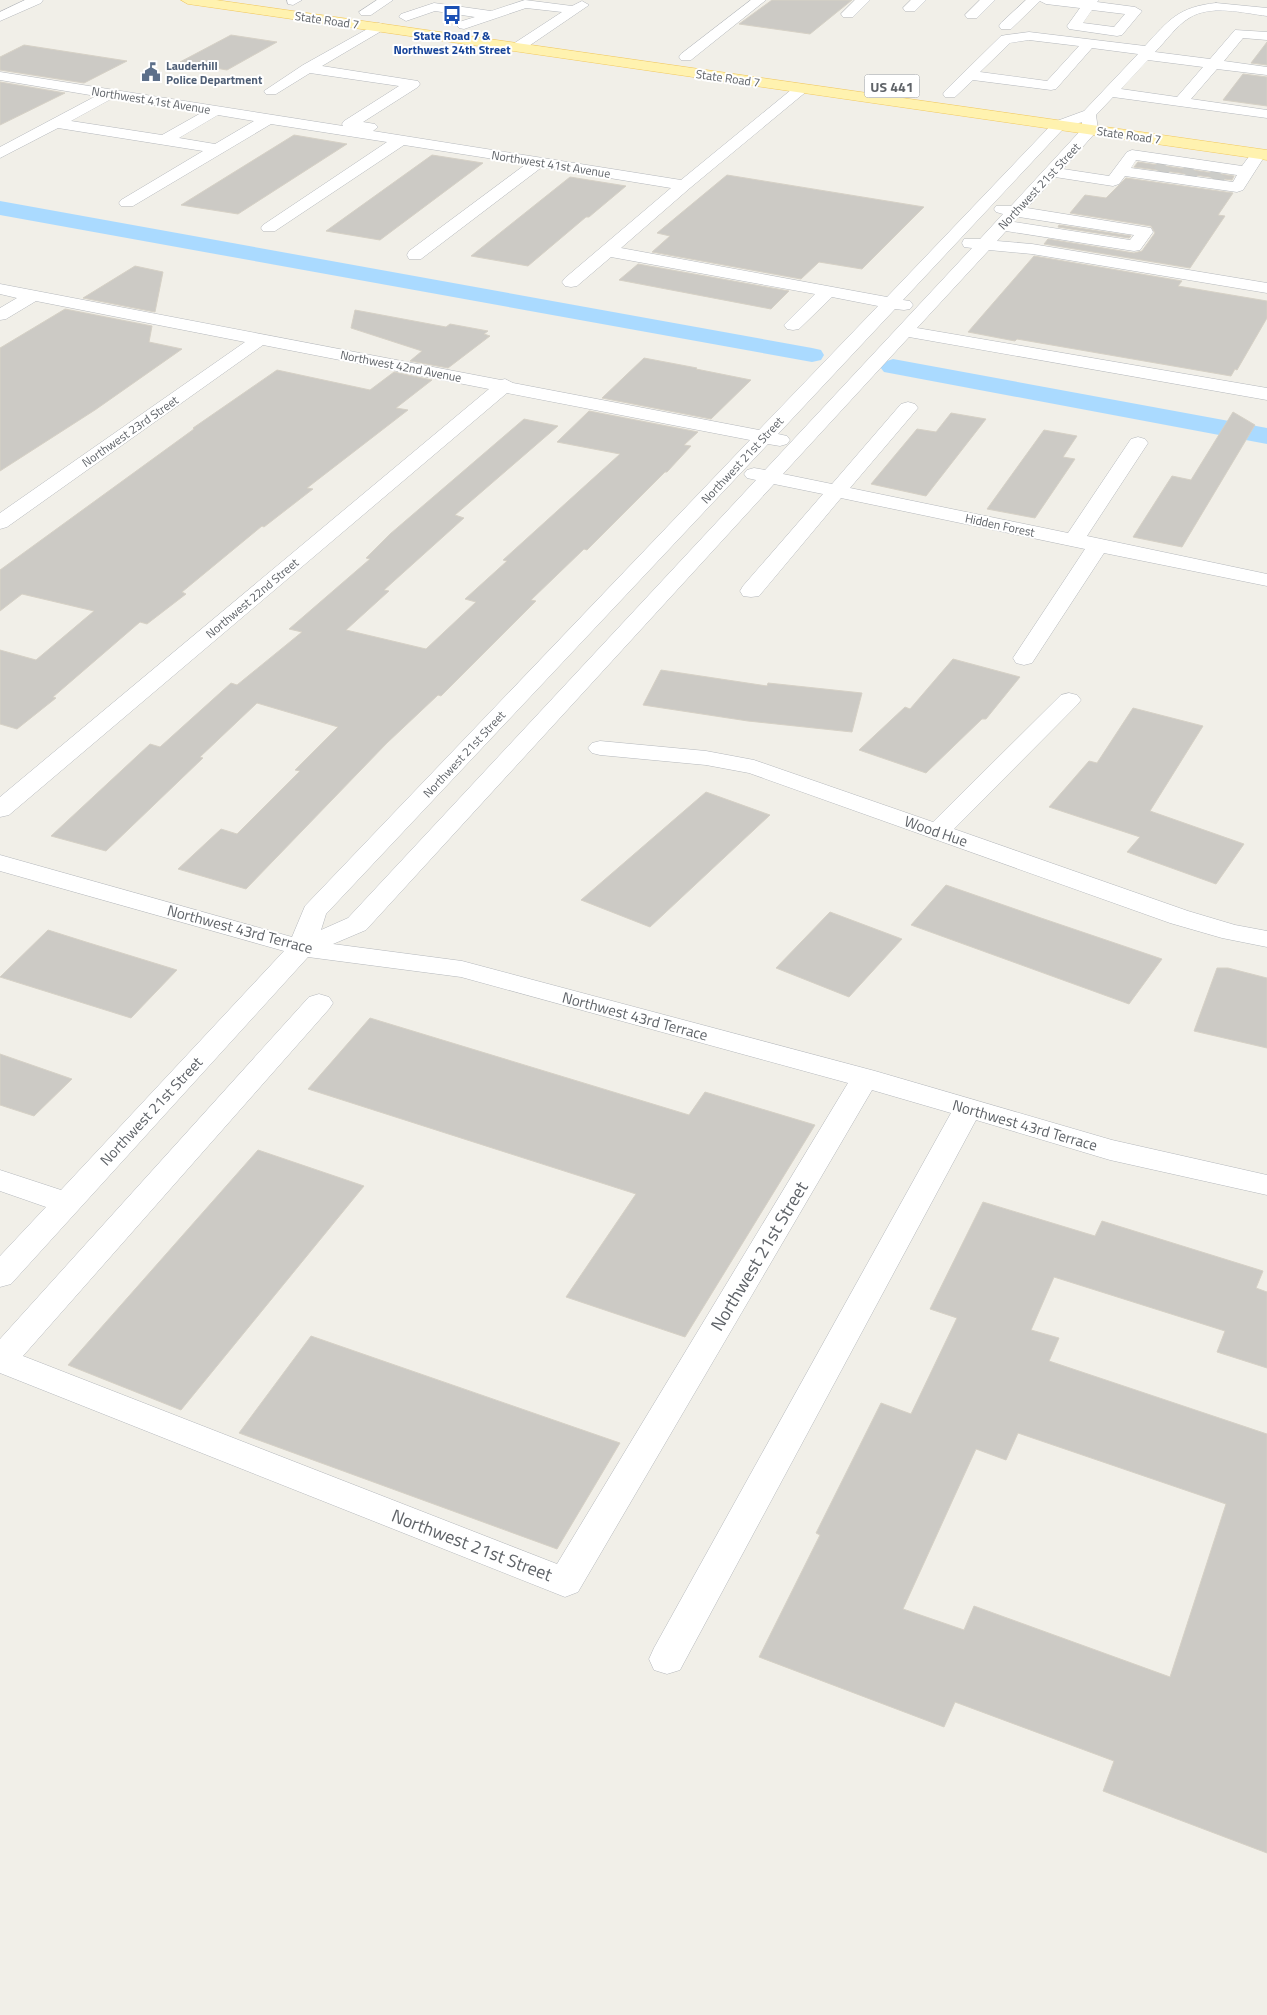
<svg xmlns="http://www.w3.org/2000/svg" width="1267" height="2015" font-family="'Titillium Web',sans-serif">
	<rect width="100%" height="100%" fill="#f1efe8"/>
	<g fill="none" stroke-linecap="round" stroke-linejoin="round">
		<!-- canal -->
		<g fill="#aadaff" fill-rule="evenodd">
			<path d="M0,201L812,348L821,350L824,355L821,360L812,362L0,215Z"/>
			<path d="M893,359L1267,428V444L884,372L880,367L884,362Z"/>
		</g>
	</g>
	<!-- building -->
	<g fill="#cccac5" stroke="#d6d1c6" fill-rule="evenodd">
		<path d="M772,0H852L810,34L739,24Z"/>
		<path d="M231,35L277,42L227,70L180,62Z"/>
		<path d="M1267,42V65L1251,63Z"/>
		<path d="M24,45L127,61L84,83L0,70V57Z"/>
		<path d="M1243,74L1267,77V106L1223,100Z"/>
		<path d="M0,82L65,93L0,125Z"/>
		<path d="M294,135L347,144L238,214L181,205Z"/>
		<path d="M432,155L483,163L380,240L326,231Z"/>
		<path d="M1138,162L1234,176L1232,180L1134,167Z"/>
		<path d="M727,175L924,207L862,269L819,262L801,279L652,252L670,236L657,233Z"/>
		<path d="M570,177L626,186L589,217H586L528,266L471,256Z"/>
		<path d="M1126,178L1233,193L1218,215L1225,216L1190,268L1044,244L1048,239L1134,253L1142,251L1155,233L1151,226L1070,213L1085,195L1106,198Z"/>
		<path d="M1059,225L1131,236L1129,238L1058,227Z"/>
		<path d="M1034,256L1182,281L1178,286L1267,301V318L1237,370L1235,369L1231,376L1017,339L1015,341L968,332Z"/>
		<path d="M638,264L789,291L771,309L619,280Z"/>
		<path d="M135,266L163,272L155,312L83,298Z"/>
		<path d="M65,309L152,326L149,342L182,349L95,410L0,471V348Z"/>
		<path d="M355,310L446,327L450,324L488,331L484,334L490,336L448,368L410,361L422,351L351,328Z"/>
		<path d="M644,358L697,368L696,369L751,380L711,419L602,398Z"/>
		<path d="M277,370L370,390L394,372L432,380L396,408L408,410L307,488L313,489L264,527L262,526L182,592L186,594L147,624L140,622L53,697L56,698L17,729L0,724V650L36,660L94,611L22,594L0,611V570L194,429L193,428Z"/>
		<path d="M589,411L698,432L684,445L691,446L667,472H665L587,550L584,549L531,600L536,601L441,696L438,695L387,743L246,889L178,869L221,829L237,834L300,771L295,770L338,727L257,703L200,757L203,758L106,851L51,836L150,744L160,747L231,683L237,685L302,632L289,629L370,559L366,558L390,534L524,419L558,426L455,515L464,518L384,590L389,591L346,630L426,649L476,602L465,599L507,561L503,560L620,454L557,442Z"/>
		<path d="M1233,412L1255,425L1182,547L1133,537L1172,476L1191,480Z"/>
		<path d="M951,413L986,419L926,496L871,484L917,429L936,432Z"/>
		<path d="M1044,430L1077,436L1063,457L1075,459L1035,518L987,509Z"/>
		<path d="M953,659L1020,677L986,719H982L926,773L859,750L905,707L910,709Z"/>
		<path d="M661,670L767,686L768,683L862,693L852,732L748,721L643,705Z"/>
		<path d="M1133,708L1203,726L1150,811L1244,844L1216,884L1127,852L1140,837L1049,807L1089,761L1097,763Z"/>
		<path d="M706,792L770,815L650,927L581,900Z"/>
		<path d="M946,885L1041,918L1162,959L1129,1004L911,925Z"/>
		<path d="M830,912L902,939L849,997L776,968Z"/>
		<path d="M48,930L86,942L177,970L131,1018L0,977Z"/>
		<path d="M1217,968H1228L1267,978V1048L1194,1031Z"/>
		<path d="M370,1018L689,1115L705,1092L815,1125L685,1337L566,1297L636,1194L308,1089Z"/>
		<path d="M0,1054L72,1079L34,1116L0,1105Z"/>
		<path d="M258,1150L364,1186L181,1410L68,1365Z"/>
		<path d="M983,1202L1095,1236L1102,1221L1263,1271L1256,1288L1267,1292V1368L1217,1352L1225,1331L1054,1277L1031,1330L1059,1338L1049,1361L1267,1434V1853L1103,1791L1114,1761L955,1702L944,1727L759,1657L820,1535L816,1533L881,1403L911,1414L957,1318L930,1309ZM1018,1433L1226,1504L1170,1677L974,1606L964,1630L903,1609L976,1449L1006,1460Z"/>
		<path d="M311,1336L620,1443L557,1549L239,1433Z"/>
	</g>
	<g fill="none" stroke-linecap="round" stroke-linejoin="round">
		<!-- minor-tunnel -->
		<g stroke="#ccccc8" stroke-width="15" stroke-dasharray="15 8" stroke-linecap="butt">
			<path d="M1160,172L1165,165"/>
			<path d="M1187,176L1193,169"/>
			<path d="M1214,180L1220,173"/>
		</g>
		<!-- minor casing -->
		<g stroke="#b5b8bc" stroke-width="1">
			<g id="minor">
				<path d="M25,0H43L41,3L0,21V12Z"/>
				<path d="M287,0H302L293,5L288,4Z"/>
				<path d="M377,0H393L371,15H361L359,12Z"/>
				<path d="M525,0L572,6L582,1L589,5L523,50L518,51L511,47L513,44L562,12L526,8L464,29L459,28L457,25L459,22L475,17L435,11L406,21L399,17L401,14L434,3L491,11Z"/>
				<path d="M751,0H766L691,60H681L679,57L681,54Z"/>
				<path d="M855,0H870L853,17H843L841,14Z"/>
				<path d="M911,0H926L915,11H905L903,8Z"/>
				<path d="M980,0H995L977,18H967L965,15Z"/>
				<path d="M1026,0H1099L1097,2L1135,7L1142,11L1122,35L1117,36L1069,29L1067,26L1080,8L1046,4L1040,1L1011,29H1001L999,26L1001,23ZM1092,10L1125,14L1114,27L1083,23Z"/>
				<path d="M1216,3L1267,8V16C1243,13 1211,4 1189,18C1176,26 1166,41 1155,52L1210,59L1235,30L1267,32V40L1243,38L1224,61L1267,67V75L1217,69L1191,99L1267,110V118L1113,97L1096,115L1098,130L1095,133L1063,169L1109,176L1127,152L1132,150L1242,166L1253,151H1263L1266,154L1243,190L1237,192L1125,176L1119,184L1113,186L1055,177L1027,208L1145,227L1151,228L1153,232L1140,250L1134,251L1006,231L997,241L1032,244L1267,283V293L1032,254L989,250L917,328L1267,388V400L909,337L783,474L832,484L901,404L908,402L915,404L918,408L850,488L1068,533L1131,439L1138,437L1145,439L1148,443L1087,536L1267,574V586L1104,553L1032,663L1024,665L1016,663L1013,658L1085,549L841,498L759,596L751,597L743,596L740,591L743,586L823,494L774,484L366,930L333,944L462,961L875,1071L1112,1140L1267,1175V1195L1110,1160L976,1120L680,1670L667,1674L654,1670L649,1659L654,1648L951,1113L872,1090L578,1592L565,1597L0,1373V1339L309,997L319,994L329,997L333,1003L329,1009L23,1356L557,1564L848,1083L461,977L308,957L11,1284L0,1287V1256L46,1207L0,1191V1170L61,1190L284,951L0,871V855L292,937L305,906L750,440L507,393L9,815L0,817V797L489,389L263,345L7,527L0,529V513L245,342L36,301L6,319L0,320V308L17,298L0,294V284L501,380L505,379L513,383L759,430L878,306L832,297L799,329L793,330L787,329L784,325L815,294L611,257L577,286L571,287L565,286L562,282L565,278L671,188L542,167L421,259H409L407,255L409,251L526,164L404,145L275,231H263L261,228L263,225L387,142L271,124L133,206H121L119,203L121,200L203,151L58,128L0,158V147L96,96L0,80V72L343,126L342,124L344,121L399,86L310,73L276,94H266L264,91L303,65L378,23L383,24L385,27L383,30L322,66L418,81L420,84L418,87L363,122L375,124L378,127L373,131L681,180L797,85H807L809,88L807,91L690,188L621,248L887,297L1054,122L1084,111L1138,54L1092,48L1056,89L1051,90L973,80L955,97H945L943,94L945,91L1001,36L1006,35L1029,32L1145,46C1169,20 1178,7 1216,3ZM1029,40L1079,46L1047,81L980,72L1010,43ZM1148,60L1203,67L1177,97L1121,89ZM113,98L201,113L162,135L71,121ZM218,115L254,121L215,144L179,138ZM1082,122V129L1011,206H996L994,209L996,212L1003,214L980,239H964L962,243L964,247L972,248L765,470L754,468L747,470L744,474L747,478L756,480L348,918L321,930L326,914L768,444L780,446L787,444L790,440L787,436L778,434L895,309L904,310L910,309L913,305L910,301L903,300L1064,128ZM1136,160L1237,175L1233,182L1131,168ZM1019,217L1134,235L1130,240L1014,222Z"/>
				<path d="M1069,693L1077,695L1081,700L1077,705L954,829L1188,911L1235,925L1267,931V947L1222,938L1170,923L749,773L706,765L600,755L592,753L588,748L592,743L600,741L706,751L754,760L933,822L1061,695Z"/>
			</g>
		</g>
		<!-- major casing -->
		<g stroke="#f2c960" stroke-width="1">
			<path id="major" d="M181,0H216L1267,150V160L188,4Z"/>
		</g>
		<!-- minor -->
		<use href="#minor" fill="#fff" fill-rule="evenodd"/>
		<!-- major -->
		<use href="#major" fill="#fff2af" fill-rule="evenodd"/>
	</g>
	<!-- icons -->
	<defs>
		<g id="bus-bare" transform="scale(1.5)"><path d="M-5-6H5V4H4V6H2V4H-2V6H-4V4H-5ZM-3.5-4V0h7V-4ZM-3.5 1.2v1.5H-2V1.2ZM2 1.2v1.5H3.5V1.2Z" fill="#1a4fb4" stroke="#fff" stroke-width="2.5" paint-order="stroke"/></g>
		<g id="civic-bare" transform="scale(1.5)"><path d="M-.6-6.5H3V-4.5H.6V-3L4-1V1h2V6H-6V1h2V-1L-.6-3ZM-1.2 2.5V6h2.4V2.5Z" fill="#5c6f8a" stroke="#fff" stroke-width="2.5" paint-order="stroke"/></g>
	</defs>
	<g fill-rule="evenodd">
		<use href="#bus-bare" x="452" y="15"/>
		<use href="#civic-bare" x="151" y="72"/>
	</g>
	<g text-anchor="middle" dominant-baseline="central" stroke-width="4" stroke-linejoin="round" paint-order="stroke">
		<!-- far-street labels -->
		<g font-size="12" fill="#5f6368" stroke="#fff">
			<text transform="translate(327 20) rotate(8)">State Road 7</text>
			<text transform="translate(728 78) rotate(8)">State Road 7</text>
			<text transform="translate(151 100) rotate(9)">Northwest 41st Avenue</text>
			<text transform="translate(1129 135) rotate(8)">State Road 7</text>
			<text transform="translate(551 164) rotate(9)">Northwest 41st Avenue</text>
			<text transform="translate(1039 186) rotate(-47)">Northwest 21st Street</text>
			<text transform="translate(401 366) rotate(11)">Northwest 42nd Avenue</text>
			<text transform="translate(130 431) rotate(-35)">Northwest 23rd Street</text>
			<text transform="translate(742 460) rotate(-47)">Northwest 21st Street</text>
			<text transform="translate(1000 525) rotate(12)">Hidden Forest</text>
			<text transform="translate(252 598) rotate(-40)">Northwest 22nd Street</text>
			<text transform="translate(464 754) rotate(-47)">Northwest 21st Street</text>
		</g>
		<!-- far-transit labels -->
		<g font-size="12" font-weight="bold" fill="#164399" stroke="#fff">
			<text x="452" y="35">State Road 7 &amp;<tspan x="452" dy="14">Northwest 24th Street</tspan></text>
		</g>
		<!-- far-service labels -->
		<g font-size="12" font-weight="bold" fill="#4e5e75" stroke="#fff" text-anchor="start">
			<text x="166" y="65">Lauderhill<tspan x="166" dy="14">Police Department</tspan></text>
		</g>
		<!-- shield labels -->
		<rect fill="#fff" stroke="#8f9295" stroke-width="1" x="864.5" y="74.5" width="55" height="23" rx="4"/>
		<g font-size="14" font-weight="bold" fill="#5f6368">
			<text x="892" y="86">US 441</text>
		</g>
		<!-- street labels -->
		<g font-size="15" fill="#5f6368" stroke="#fff">
			<text transform="translate(936 831) rotate(19)">Wood Hue</text>
			<text transform="translate(240 929) rotate(15)">Northwest 43rd Terrace</text>
			<text transform="translate(635 1016) rotate(15)">Northwest 43rd Terrace</text>
			<text transform="translate(151 1111) rotate(-47)">Northwest 21st Street</text>
			<text transform="translate(1025 1125) rotate(16)">Northwest 43rd Terrace</text>
		</g>
		<!-- near-street labels -->
		<g font-size="18" fill="#5f6368" stroke="#fff">
			<text transform="translate(759 1256) rotate(-59)">Northwest 21st Street</text>
			<text transform="translate(472 1545) rotate(21)">Northwest 21st Street</text>
		</g>
	</g>
</svg>
